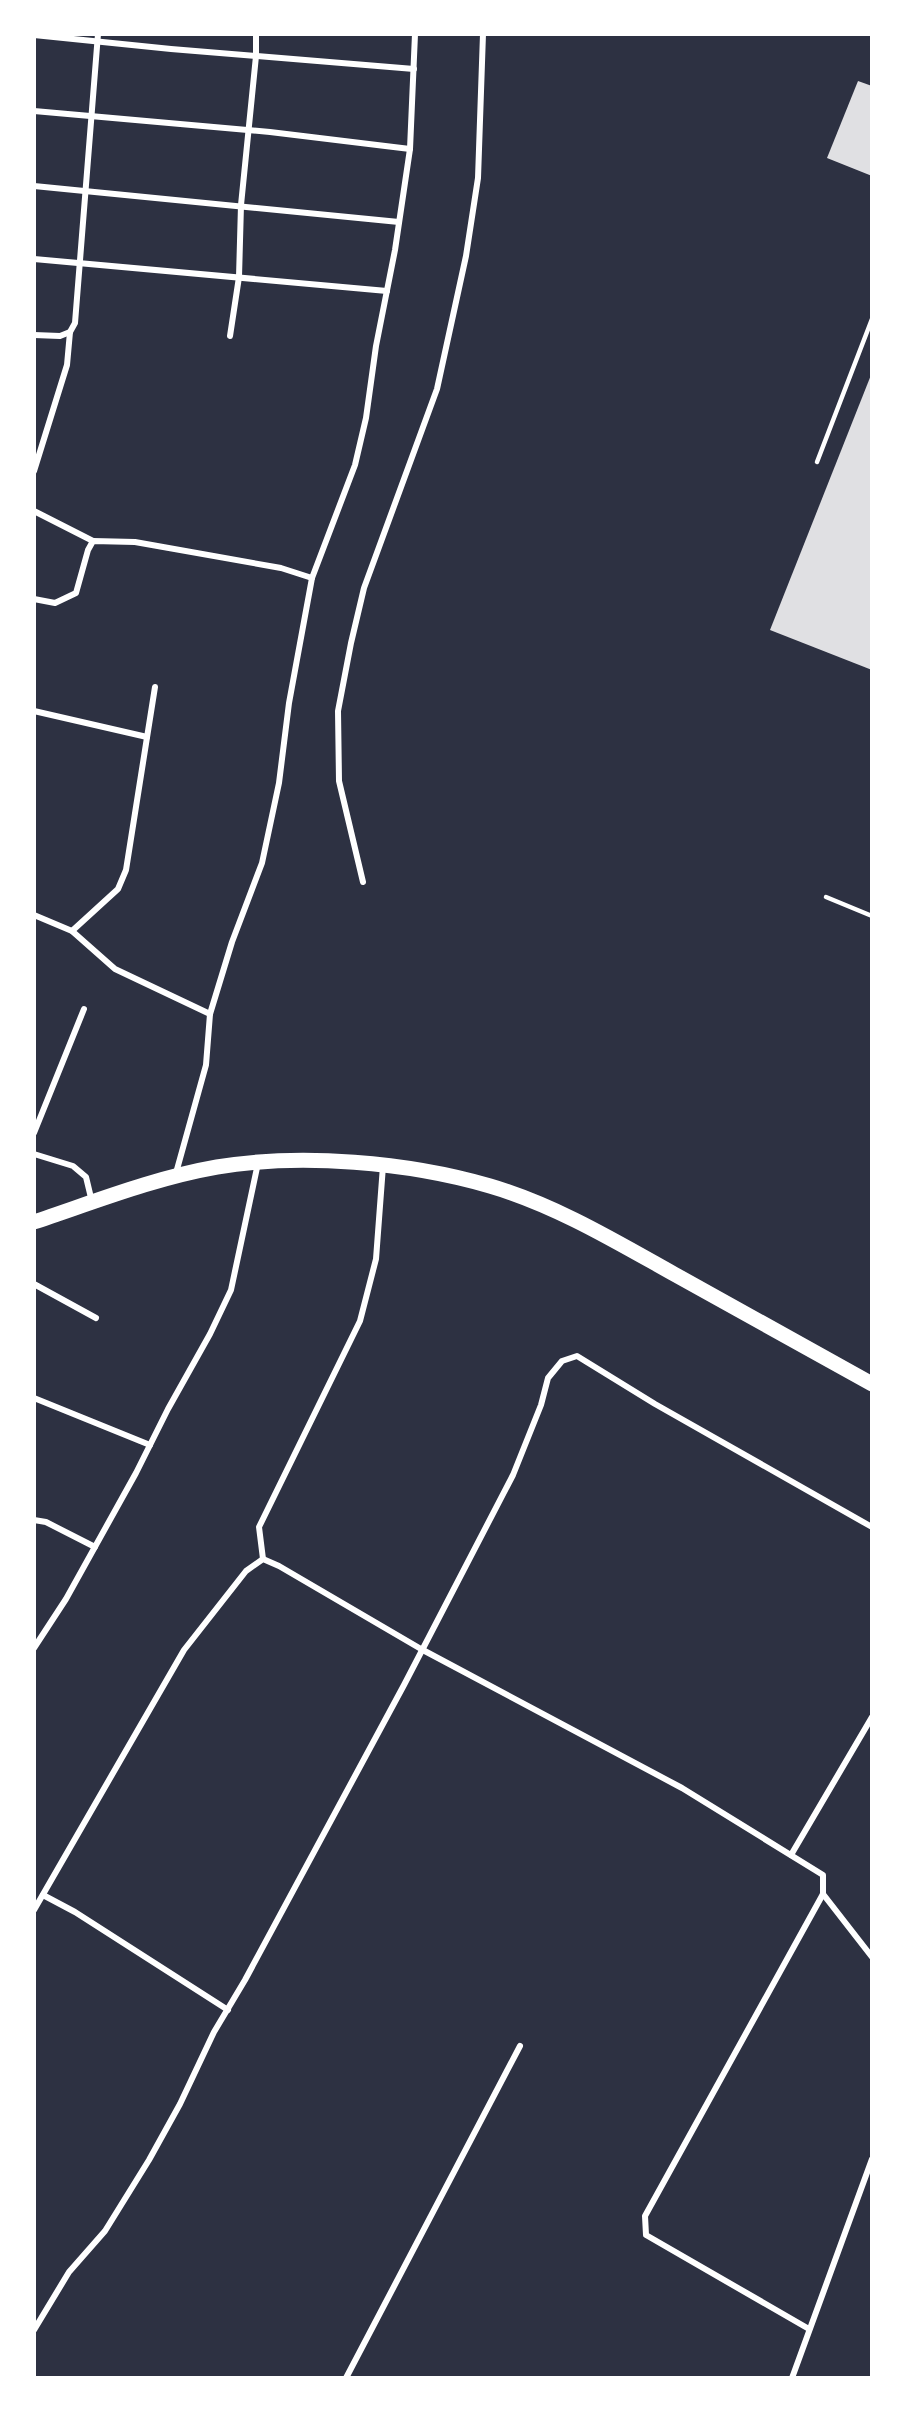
<svg xmlns="http://www.w3.org/2000/svg" width="906" height="2412" font-family="Ubuntu,sans-serif">
	<rect width="100%" height="100%" fill="#2d3142"/>
	<!-- building -->
	<g fill="#e0e0e3">
		<path d="M858,81L872,86V176L827,158Z"/>
		<path d="M871,375H872V670L770,630Z"/>
	</g>
	<g fill="none" stroke-linecap="round" stroke-linejoin="round">
		<!-- service -->
		<g stroke="#fff" stroke-width="4.5">
			<path d="M817,462L872,319"/>
			<path d="M826,897L872,916"/>
		</g>
		<!-- minor -->
		<g stroke="#fff" stroke-width="6">
			<path d="M34,35L171,49L414,69"/>
			<path d="M34,111L270,132L410,149"/>
			<path d="M34,186L399,222"/>
			<path d="M34,259L387,291"/>
			<path d="M34,335L60,336L70,332L75,323L98,34"/>
			<path d="M230,336L239,277L241,205L256,56V34"/>
			<path d="M34,471L67,365L70,332"/>
			<path d="M34,511L93,541"/>
			<path d="M34,599L55,603L76,593L88,550L93,541L135,542L281,568L312,578"/>
			<path d="M34,711L147,737"/>
			<path d="M363,882L339,781L338,711L351,643L364,588L437,389L466,256L478,178L483,34"/>
			<path d="M34,915L72,931L115,969L210,1014"/>
			<path d="M72,931L118,889L126,870L155,687"/>
			<path d="M34,1133L84,1009"/>
			<path d="M34,1154L73,1166L86,1177L92,1202"/>
			<path d="M176,1173L206,1065L210,1014L232,942L262,863L279,783L289,703L312,578L355,465L366,418L376,346L395,250L410,149L415,34"/>
			<path d="M34,1284L96,1318"/>
			<path d="M34,1398L150,1445"/>
			<path d="M34,1520L46,1522L95,1547"/>
			<path d="M263,1559L259,1527L360,1321L376,1259L383,1166"/>
			<path d="M34,1648L66,1599L136,1473L168,1409L210,1334L231,1290L258,1163"/>
			<path d="M791,1855L872,1717"/>
			<path d="M823,1894L872,1957"/>
			<path d="M43,1895L75,1912L228,2010"/>
			<path d="M34,1910L184,1650L246,1571L263,1559L279,1566L421,1649L682,1788L823,1875V1894L645,2216L646,2235L809,2329"/>
			<path d="M34,2330L69,2272L105,2231L149,2160L180,2104L214,2032L245,1980L404,1685L513,1475L541,1405L548,1378L562,1361L577,1356L655,1404L872,1527"/>
			<path d="M346,2378L520,2046"/>
			<path d="M792,2378L872,2159"/>
		</g>
		<!-- primary -->
		<path stroke="#fff" stroke-width="15" d="M34,1222C94,1202 154,1178 217,1167C301,1153 408,1162 490,1186C555,1205 615,1241 674,1274C740,1310 806,1347 872,1384"/>
	</g>
	<!-- border -->
	<rect width="906" height="2412" fill="none" stroke="#ffffff" stroke-width="72"/>
</svg>
